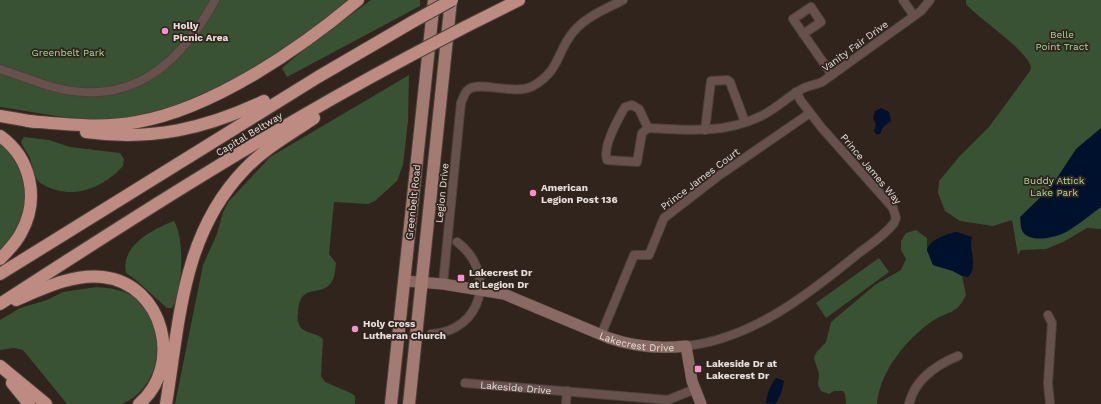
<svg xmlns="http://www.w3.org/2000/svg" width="1101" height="404" font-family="'Work Sans',sans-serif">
	<rect width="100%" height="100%" fill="#30241d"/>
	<!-- green -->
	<g fill="#385233">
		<path d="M0,0H347C303,42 250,73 195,97C175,106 153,115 132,118C87,125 44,113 0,107Z"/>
		<path d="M371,0H420V6L287,77L282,68L308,46Z"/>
		<path d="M966,0H1101V229L1087,228L1063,242L1046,249L1021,250L1018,255L1012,220L993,226L960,221L945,211L938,193L939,181L959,157L989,127L1030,71L1031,67C1027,50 980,20 966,4Z"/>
		<path d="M409,75L408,121L403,165L397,181L375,201L368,204L334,202L329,254L336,263C335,270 335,279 330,284C320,297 299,282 298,313C297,319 298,324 301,328C308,334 317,333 323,339L321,376L325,382L351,393L355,396V404H175L203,265L217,234L223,212L229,201L270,157Z"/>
		<path d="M24,137L49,140L70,147L120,153L124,159L123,166C102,189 71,201 42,184C33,179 33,163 29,156C26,151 23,147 21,142Z"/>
		<path d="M0,143C33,174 33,218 0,250Z"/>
		<path d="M174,221C185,238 183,291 172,308H167L136,280L126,273C120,246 153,229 174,221Z"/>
		<path d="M916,230L927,238V250L933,265L953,271L962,276L966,295C956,316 948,310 931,322C906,340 880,371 877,404H846L845,394L843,391H834L829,394L821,391L818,385L819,374L814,358L816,353L826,342L831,322L875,285L901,270L906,259L901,250V241L906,233Z"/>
		<path d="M879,258L889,272L826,318L816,303Z"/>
		<path d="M96,287C109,288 125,289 136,299C170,326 162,388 122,404H67L23,350L14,348L0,350V320L20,308L47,300L63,292Z"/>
	</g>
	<!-- water -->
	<g fill="#00112d">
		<path d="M881,108L889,112L891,121L883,127L880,134H876L874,131L876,125L873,117L875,111Z"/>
		<path d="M1101,128V207C1090,215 1079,224 1068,231C1058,237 1031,244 1023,232C1020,228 1021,222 1020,217L1051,187L1076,149Z"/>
		<path d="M957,232L972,237C968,248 979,267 968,277L962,276L953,271L933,265L927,250C929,240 948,233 957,232Z"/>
		<path d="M776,378L784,381C783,388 780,398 775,404L766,403C767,393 770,386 776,378Z"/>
	</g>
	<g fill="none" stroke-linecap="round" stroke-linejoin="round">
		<!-- street casing -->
		<g stroke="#4d423b" stroke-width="10">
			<g id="street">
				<path d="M903,0L914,16"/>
				<path d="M803,34L821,22L811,7L793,19L832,75"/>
				<path d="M0,69C16,74 33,81 49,86C129,109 179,66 215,0"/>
				<path d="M648,128L642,133L637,162L607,160C602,147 618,119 625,107L632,105L639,109L648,128C686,130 724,134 759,117C775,110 787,97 802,89C809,85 816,85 822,82L921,11L930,0"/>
				<path d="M705,130L711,81L727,80L730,82L745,122"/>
				<path d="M443,284L461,103C463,99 464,93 468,90C478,80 514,96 533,86C561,70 556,52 574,31C587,16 606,9 623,0"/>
				<path d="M1048,315L1052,323L1048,383L1050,404"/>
				<path d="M431,334C483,331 497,272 457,242"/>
				<path d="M601,335L634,255H649L664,218L717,177L810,113"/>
				<path d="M686,346C752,339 809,294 859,253C871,244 885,235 894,223L896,218L893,208L821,127L801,101L796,92"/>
				<path id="s1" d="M465,383L668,400L695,389"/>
				<path d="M566,404L567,391"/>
				<path d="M909,404C915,379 936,365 958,356"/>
			</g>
		</g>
		<!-- secondary casing -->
		<g stroke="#4d423b" stroke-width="12">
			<g id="secondary">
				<path id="s2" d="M405,281L443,284L504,294L609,338C635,347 659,349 686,346L692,381L701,404"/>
			</g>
		</g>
		<!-- primary casing -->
		<g stroke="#4d423b" stroke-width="14">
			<g id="primary">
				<path d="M391,404L434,0"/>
				<path d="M409,404L451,0"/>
			</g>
		</g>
		<!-- highway casing -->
		<g stroke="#4d423b" stroke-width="14">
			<g id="highway">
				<path d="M465,27L519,0"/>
				<path d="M0,116L35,122"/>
				<path d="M28,121C64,124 101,129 137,122C212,109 300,49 358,0"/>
				<path d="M86,132C152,141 205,129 264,101"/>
				<path d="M0,136C31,158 40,199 21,233C16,243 8,251 0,259"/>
				<path d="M0,274L318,77L414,21"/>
				<path d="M16,300C44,288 72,274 103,277C164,284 184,366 139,404"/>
				<path d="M0,304C134,217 269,131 410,56"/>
				<path d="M0,366L46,404"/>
				<path d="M12,383L29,404"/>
				<path d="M166,404C180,319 182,234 245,169C265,148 291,134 314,118"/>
			</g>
		</g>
		<!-- street -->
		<use href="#street" stroke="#66514d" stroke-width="8"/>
		<!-- secondary -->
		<use href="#secondary" stroke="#896963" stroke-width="11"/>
		<!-- primary -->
		<use href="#primary" stroke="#a47b73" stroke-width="12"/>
		<!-- highway -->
		<use href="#highway" stroke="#bd8b81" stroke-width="12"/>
		<!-- highway-bridge casing -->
		<g stroke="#4d423b" stroke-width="14" stroke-linecap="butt">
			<g id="highway-bridge">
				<path d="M414,21L452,0"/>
				<path d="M410,56L465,27"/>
			</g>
		</g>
		<!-- highway-bridge -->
		<use href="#highway-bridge" stroke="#bd8b81" stroke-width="12"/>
	</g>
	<!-- markers -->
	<g fill="#f890cc" stroke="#30241d" stroke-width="1.5">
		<circle cx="165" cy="31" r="4"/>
		<circle cx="533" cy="193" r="4"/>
		<rect x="457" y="274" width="8" height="8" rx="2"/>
		<circle cx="355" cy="329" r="4"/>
		<rect x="694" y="365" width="8" height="8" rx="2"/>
	</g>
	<g text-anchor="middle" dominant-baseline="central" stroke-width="3.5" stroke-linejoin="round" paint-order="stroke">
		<!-- poi labels -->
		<g font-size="10" font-weight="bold" fill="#e8dfdb" stroke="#30241d" text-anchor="start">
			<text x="173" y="25">Holly<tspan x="173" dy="12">Picnic Area</tspan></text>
			<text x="541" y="187">American<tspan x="541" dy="12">Legion Post 136</tspan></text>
			<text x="469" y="272">Lakecrest Dr<tspan x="469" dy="12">at Legion Dr</tspan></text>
			<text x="363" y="323">Holy Cross<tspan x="363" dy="12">Lutheran Church</tspan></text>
			<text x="706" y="363">Lakeside Dr at<tspan x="706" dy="12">Lakecrest Dr</tspan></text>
		</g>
		<!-- park labels -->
		<g font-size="10" fill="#a9d9a0" stroke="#30241d">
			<text x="1062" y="34">Belle<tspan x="1062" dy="12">Point Tract</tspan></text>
			<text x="68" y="52">Greenbelt Park</text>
			<text x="1054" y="180">Buddy Attick<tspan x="1054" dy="12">Lake Park</tspan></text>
		</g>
		<!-- street labels -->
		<g font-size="10" fill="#e8dfdb" stroke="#30241d">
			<text transform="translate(855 46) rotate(-36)">Vanity Fair Drive</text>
			<text transform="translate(249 134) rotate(-31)">Capital Beltway</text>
			<text transform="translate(871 169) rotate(50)">Prince James Way</text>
			<text transform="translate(700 179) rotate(-37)">Prince James Court</text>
			<text transform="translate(442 193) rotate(-84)">Legion Drive</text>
			<text transform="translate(413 202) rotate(-84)">Greenbelt Road</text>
			<text stroke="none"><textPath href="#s2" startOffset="242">Lakecrest Drive</textPath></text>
			<text stroke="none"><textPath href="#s1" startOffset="51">Lakeside Drive</textPath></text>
		</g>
	</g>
</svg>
